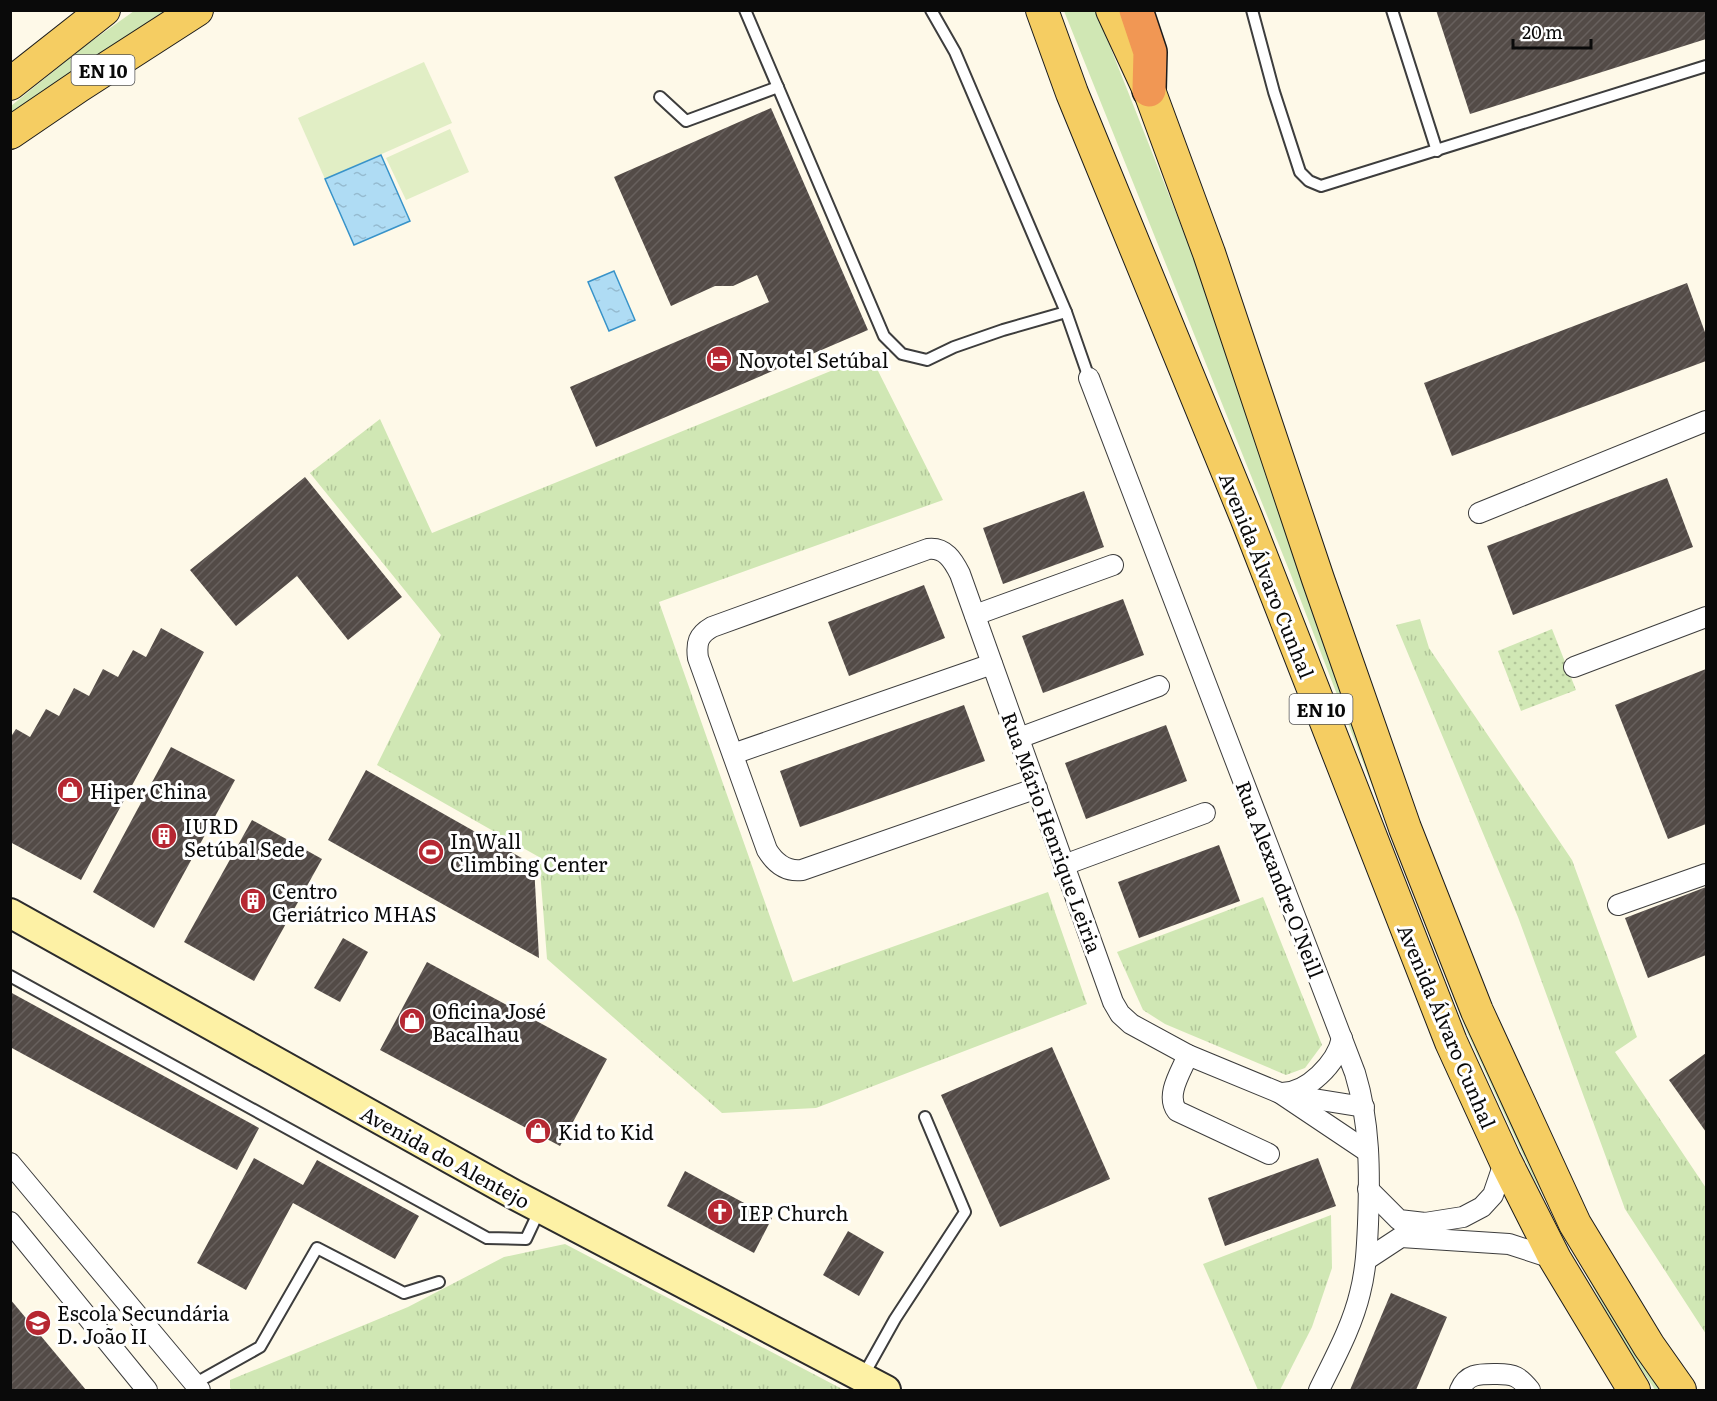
<svg xmlns="http://www.w3.org/2000/svg" width="1717" height="1401" font-family="Literata,serif">
	<defs>
		<pattern id="grass-tufts" width="24" height="20" patternUnits="userSpaceOnUse" patternTransform="scale(1.5)"><rect width="24" height="20" fill="#d0e7b4"/><path d="M3 7l-1-3M5 7V3M7 7l1-3M15 17l-1-3M17 17v-4M19 17l1-3" fill="none" stroke="#b1c599"/></pattern>
		<pattern id="park-dots" width="8" height="8" patternUnits="userSpaceOnUse" patternTransform="scale(1.5)"><rect width="8" height="8" fill="#d0e7b4"/><path d="M2 2h.1M6 6h.1" fill="none" stroke="#b1c599" stroke-width="1.8" stroke-linecap="round"/></pattern>
		<pattern id="water-ripples" width="26" height="14" patternUnits="userSpaceOnUse" patternTransform="scale(1.5)"><rect width="26" height="14" fill="#afdcf4"/><path d="M2 4q2-2 4 0t4 0M15 11q2-2 4 0t4 0" fill="none" stroke="#95bbd0"/></pattern>
		<pattern id="building-hatch" width="6" height="6" patternUnits="userSpaceOnUse" patternTransform="scale(1.5)"><rect width="6" height="6" fill="#534b47"/><path d="M-1 1l2-2M0 6l6-6M5 7l2-2" fill="none" stroke="#67605d"/></pattern>
	</defs>
	<rect width="100%" height="100%" fill="#fef9e8"/>
	<!-- grass -->
	<g fill="url(#grass-tufts)">
		<path d="M870,355L943,500L659,602L793,982L1048,892L1087,1004L816,1108L722,1113L547,959L539,857L377,765L441,635L310,473L380,419L432,533Z"/>
		<path d="M1420,619L1429,648L1572,860L1637,1037L1615,1052L1706,1188V1334L1625,1209L1518,917L1396,625Z"/>
		<path d="M1263,897L1322,1045L1305,1068L1286,1075L1165,1024L1143,1010L1117,952Z"/>
		<path d="M1331,1215L1332,1268L1312,1327L1280,1390H1258L1203,1264Z"/>
		<path d="M565,1244L844,1390H232L230,1388V1380L408,1307L504,1257Z"/>
	</g>
	<!-- park -->
	<path fill="url(#park-dots)" d="M1552,629L1576,690L1521,711L1498,651Z"/>
	<!-- garden -->
	<g fill="#d0e7b4">
		<path d="M134,11H169L11,121V106L82,48Z"/>
		<path d="M1064,11H1096L1205,286L1336,675L1663,1390H1655L1619,1335L1533,1177L1466,1030L1291,575Z"/>
	</g>
	<!-- pitch -->
	<g fill="#e1eec5">
		<path d="M424,62L452,123L325,179L298,118Z"/>
		<path d="M450,129L469,172L406,200L386,158Z"/>
	</g>
	<!-- water -->
	<g fill="url(#water-ripples)" stroke="#3893c9" stroke-width="1.5">
		<path d="M381,155L410,221L354,245L325,179Z"/>
		<path d="M614,271L635,320L609,331L588,282Z"/>
	</g>
	<!-- building -->
	<g fill="url(#building-hatch)">
		<path d="M1436,10H1706V39L1470,114Z"/>
		<path d="M771,108L868,330L596,447L570,387L769,302L757,275L733,286H715L671,306L614,177Z"/>
		<path d="M1687,283L1706,335V361L1452,456L1424,383Z"/>
		<path d="M305,477L402,597L348,640L297,576L236,626L190,570Z"/>
		<path d="M1667,478L1693,547L1513,615L1487,546Z"/>
		<path d="M1084,491L1104,547L1003,584L983,528Z"/>
		<path d="M924,585L945,638L849,676L828,622Z"/>
		<path d="M1123,599L1144,655L1043,693L1022,636Z"/>
		<path d="M161,628L204,652L81,880L10,842V738L16,729L30,737L46,709L59,716L74,688L89,696L103,669L118,677L133,650L146,657Z"/>
		<path d="M1706,669V824L1668,839L1615,705Z"/>
		<path d="M964,705L985,761L800,827L780,771Z"/>
		<path d="M1166,725L1187,781L1086,819L1065,763Z"/>
		<path d="M171,747L235,780L154,928L93,892Z"/>
		<path d="M366,770L534,865L539,958L328,840Z"/>
		<path d="M252,820L322,859L254,981L184,942Z"/>
		<path d="M1219,845L1240,901L1139,938L1118,882Z"/>
		<path d="M1706,887V955L1648,978L1625,918Z"/>
		<path d="M343,938L368,952L340,1002L314,988Z"/>
		<path d="M427,962L607,1059L560,1146L380,1050Z"/>
		<path d="M10,992L259,1128L237,1170L10,1047Z"/>
		<path d="M1052,1047L1110,1179L1000,1227L941,1095Z"/>
		<path d="M1706,1053V1132L1669,1080Z"/>
		<path d="M254,1158L303,1185L317,1160L419,1216L395,1259L293,1203L246,1290L197,1263Z"/>
		<path d="M1318,1158L1336,1206L1225,1246L1208,1198Z"/>
		<path d="M685,1171L772,1218L754,1253L667,1206Z"/>
		<path d="M848,1231L884,1252L859,1296L823,1275Z"/>
		<path d="M1391,1293L1447,1317L1416,1390H1350Z"/>
		<path d="M10,1299L86,1390H10Z"/>
	</g>
	<g fill="none" stroke-linecap="round" stroke-linejoin="round">
		<!-- service casing -->
		<g stroke="#3d3d3d" stroke-width="14">
			<g id="service">
				<path d="M745,10L884,336L902,354L927,360L954,347L1003,330L1066,312"/>
				<path d="M931,10L955,52L1066,312L1089,378"/>
				<path d="M1252,10L1274,92L1300,172L1309,181L1321,186L1706,66"/>
				<path d="M1392,10L1437,151"/>
				<path d="M660,97L686,121L778,87"/>
				<path d="M10,976L487,1238L526,1239L540,1209"/>
				<path d="M862,1378L895,1319L965,1212L925,1117"/>
				<path d="M194,1384L260,1347L317,1248L404,1293L439,1282"/>
			</g>
		</g>
		<!-- minor casing -->
		<g stroke="#3d3d3d" stroke-width="22">
			<g id="minor">
				<path d="M1089,378L1355,1073C1370,1122 1370,1173 1368,1224C1367,1247 1366,1270 1360,1293C1352,1327 1334,1359 1319,1390"/>
				<path d="M1479,513L1706,421"/>
				<path d="M975,615L1113,565"/>
				<path d="M1574,667L1706,617"/>
				<path d="M1019,738L1159,686"/>
				<path d="M733,754L992,664"/>
				<path d="M1037,788L802,870C786,872 775,863 767,850L698,658C696,643 698,635 712,627L928,549C945,547 953,560 960,574L1113,1002L1120,1014L1131,1024L1188,1055L1280,1093L1368,1152"/>
				<path d="M1064,865L1205,813"/>
				<path d="M1618,905L1706,874"/>
				<path d="M1188,1055C1181,1072 1165,1095 1177,1111L1269,1154"/>
				<path d="M1280,1093C1307,1094 1337,1063 1342,1038"/>
				<path d="M1289,1095L1364,1107"/>
				<path d="M10,1163L200,1390"/>
				<path d="M1368,1189L1399,1220L1425,1223L1463,1217L1482,1207L1493,1195L1505,1160"/>
				<path d="M10,1222L147,1390"/>
				<path d="M1366,1260L1401,1237L1509,1244L1555,1259"/>
				<path d="M1460,1390C1467,1373 1480,1374 1497,1374C1504,1374 1510,1374 1516,1377C1522,1380 1526,1385 1530,1390"/>
			</g>
		</g>
		<!-- secondary casing -->
		<g stroke="#2c2c2c" stroke-width="32">
			<path id="secondary" d="M10,913L515,1195L886,1390"/>
		</g>
		<!-- primary casing -->
		<g stroke="#1b1b1b" stroke-width="34">
			<g id="primary">
				<path d="M1042,10L1072,93L1246,517L1451,1042L1505,1160L1555,1259L1634,1390"/>
				<path d="M1112,10L1149,90L1209,253L1318,579L1405,828L1477,1011L1575,1224L1649,1346L1680,1390"/>
				<path d="M10,84L104,10"/>
				<path d="M10,133L79,86L197,10"/>
			</g>
		</g>
		<!-- motorway casing -->
		<g stroke="#1b1b1b" stroke-width="36">
			<path id="motorway" d="M1136,10L1150,52L1149,90"/>
		</g>
		<!-- service -->
		<use href="#service" stroke="#fff" stroke-width="10"/>
		<!-- minor -->
		<use href="#minor" stroke="#fff" stroke-width="20"/>
		<!-- secondary -->
		<use href="#secondary" stroke="#fdf1a5" stroke-width="28"/>
		<!-- primary -->
		<use href="#primary" stroke="#f5cd62" stroke-width="32"/>
		<!-- motorway -->
		<use href="#motorway" stroke="#f19754" stroke-width="33"/>
	</g>
	<!-- icons -->
	<defs>
		<g id="hotel-disc" transform="scale(1.35)"><circle r="9.5" fill="#b62732" stroke="#fff"/><path d="M-6-4.5h1.5V1H6V5H4.5V3h-9V5H-6ZM-4 0a1.8 1.8 0 1 1 3.6 0ZM.5 0V-2.5h3Q6-2.5 6 0Z" fill="#fff"/></g>
		<g id="shop-disc" transform="scale(1.35)"><circle r="9.5" fill="#b62732" stroke="#fff"/><path d="M-5-2.5h2.3a2.7 3.5 0 0 1 5.4 0H5L5.5 6h-11ZM-1.5-2.5h3a1.5 2.3 0 0 0-3 0Z" fill="#fff"/></g>
		<g id="building-disc" transform="scale(1.35)"><circle r="9.5" fill="#b62732" stroke="#fff"/><path d="M-4-6H4V6H1V3H-1V6H-4ZM-2.5-4.3h1.7v1.8h-1.7ZM.8-4.3h1.7v1.8H.8ZM-2.5-1h1.7V.8h-1.7ZM.8-1h1.7V.8H.8Z" fill="#fff"/></g>
		<g id="stadium-disc" transform="scale(1.35)"><circle r="9.5" fill="#b62732" stroke="#fff"/><path d="M0-5a6.5 5 0 1 0 0 10a6.5 5 0 1 0 0-10ZM-3.5-1.8h7v3.6h-7Z" fill="#fff"/></g>
		<g id="church-disc" transform="scale(1.35)"><circle r="9.5" fill="#b62732" stroke="#fff"/><path d="M-1.2-6h2.4v3.5h3.3v2.4h-3.3V6h-2.4V-.1h-3.3v-2.4h3.3Z" fill="#fff"/></g>
		<g id="school-disc" transform="scale(1.35)"><circle r="9.5" fill="#b62732" stroke="#fff"/><path d="M0-5L7-2L0 1L-7-2ZM-4 1L0 2.5L4 1V4Q0 6-4 4Z" fill="#fff"/></g>
	</defs>
	<g fill-rule="evenodd">
		<use href="#hotel-disc" x="719" y="359"/>
		<use href="#shop-disc" x="70" y="790"/>
		<use href="#building-disc" x="164" y="836"/>
		<use href="#stadium-disc" x="431" y="852"/>
		<use href="#building-disc" x="253" y="901"/>
		<use href="#shop-disc" x="412" y="1021"/>
		<use href="#shop-disc" x="538" y="1131"/>
		<use href="#church-disc" x="720" y="1212"/>
		<use href="#school-disc" x="38" y="1323"/>
	</g>
	<g text-anchor="middle" dominant-baseline="central" stroke-width="6" stroke-linejoin="round" paint-order="stroke">
		<!-- shield labels -->
		<g fill="#fff" stroke="#545454" stroke-width="1.5">
			<rect x="71.5" y="55" width="63" height="30" rx="4.5"/>
			<rect x="1289.5" y="694" width="63" height="30" rx="4.5"/>
		</g>
		<g font-size="18" font-weight="bold" fill="#0a0a0a">
			<text x="103" y="70">EN 10</text>
			<text x="1321" y="709">EN 10</text>
		</g>
		<!-- poi labels -->
		<g font-size="20" fill="#0a0a0a" stroke="#fff" text-anchor="start">
			<text x="738" y="359">Novotel Setúbal</text>
			<text x="90" y="790">Hiper China</text>
			<text x="184" y="825">IURD<tspan x="184" dy="23">Setúbal Sede</tspan></text>
			<text x="450" y="840">In Wall<tspan x="450" dy="23">Climbing Center</tspan></text>
			<text x="272" y="890">Centro<tspan x="272" dy="23">Geriátrico MHAS</tspan></text>
			<text x="432" y="1010">Oficina José<tspan x="432" dy="23">Bacalhau</tspan></text>
			<text x="558" y="1131">Kid to Kid</text>
			<text x="740" y="1212">IEP Church</text>
			<text x="57" y="1312">Escola Secundária<tspan x="57" dy="23">D. João II</tspan></text>
		</g>
		<!-- street labels -->
		<g font-size="20" fill="#0a0a0a" stroke="#fff">
			<text transform="translate(1268 575) rotate(68)">Avenida Álvaro Cunhal</text>
			<text transform="translate(1053 832) rotate(70)">Rua Mário Henrique Leiria</text>
			<text transform="translate(1281 879) rotate(69)">Rua Alexandre O'Neill</text>
			<text transform="translate(1448 1026) rotate(67)">Avenida Álvaro Cunhal</text>
			<text transform="translate(446 1156) rotate(29)">Avenida do Alentejo</text>
		</g>
	</g>
	<!-- border -->
	<rect width="1717" height="1401" fill="none" stroke="#0a0a0a" stroke-width="24"/>
	<!-- scale -->
	<path d="M1513 39v9h78v-9" fill="none" stroke="#0a0a0a" stroke-width="3"/>
	<text x="1522" y="39" font-size="18" fill="#0a0a0a" stroke="#ffffff" stroke-width="4.5" paint-order="stroke">20 m</text>
</svg>
